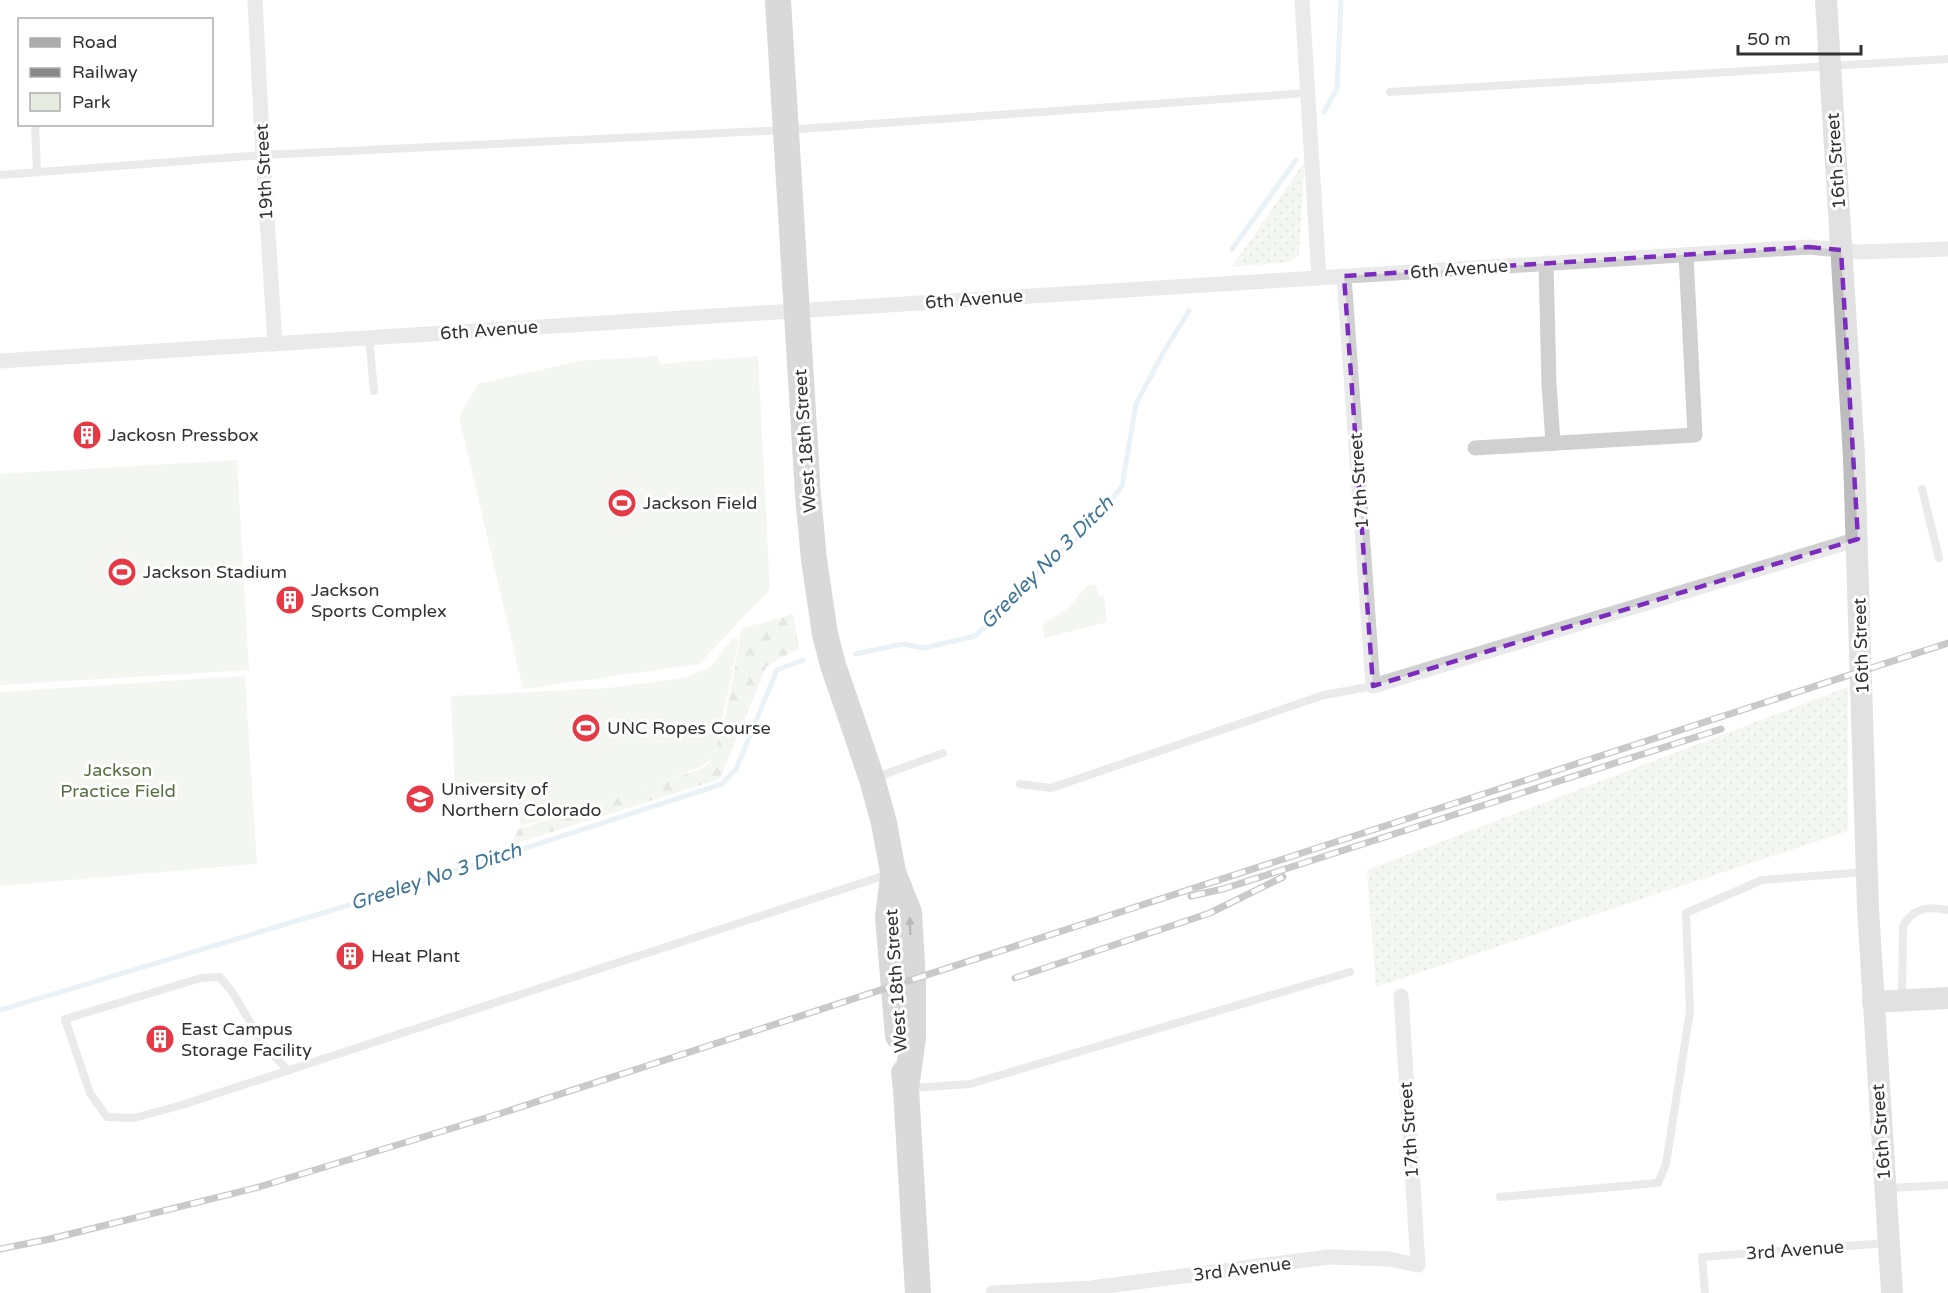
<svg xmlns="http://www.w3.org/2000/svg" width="1948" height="1293" font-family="'Varela Round',sans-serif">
	<defs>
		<pattern id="grass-dots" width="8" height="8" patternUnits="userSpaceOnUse" patternTransform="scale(1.5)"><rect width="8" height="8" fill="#e6ecdf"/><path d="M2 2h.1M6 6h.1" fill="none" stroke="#c6cbc0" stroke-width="1.8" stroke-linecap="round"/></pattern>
		<pattern id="forest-firs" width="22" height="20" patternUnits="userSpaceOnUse" patternTransform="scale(1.5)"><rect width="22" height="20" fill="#e6ecdf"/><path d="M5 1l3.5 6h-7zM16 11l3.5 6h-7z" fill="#c6cbc0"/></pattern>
	</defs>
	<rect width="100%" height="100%" fill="#fff"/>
	<!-- grass -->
	<g fill="url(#grass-dots)">
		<path d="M1305,161L1299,255L1289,262L1232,267Z"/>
		<path d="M1848,687V831L1376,987L1367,870Z"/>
	</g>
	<!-- forest -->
	<path fill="url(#forest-firs)" d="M793,614L799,648L766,667L720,779L510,845L519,829L689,773C696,771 704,768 710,762C722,749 738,652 741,629Z"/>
	<!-- park -->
	<g fill="#e6ecdf">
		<path d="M657,356L661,364L758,356L770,589L699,664L523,689L459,417L478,384L580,361Z"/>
		<path d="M237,460L249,670L0,685V474Z"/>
		<path d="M1096,585L1098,596L1104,595L1107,622L1045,638L1042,626L1058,614L1066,610L1087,586Z"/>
		<path d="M738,638C735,665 728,692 722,719C720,731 719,749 711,759C699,775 550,817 521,826L514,786L455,792L451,696L609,688L684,678L709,668L732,639Z"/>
		<path d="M245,676L257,864L0,886V692Z"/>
	</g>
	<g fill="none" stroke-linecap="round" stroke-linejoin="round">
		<!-- stream -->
		<g stroke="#cfe2ee" stroke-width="5">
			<path d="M1324,112L1337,88L1341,0"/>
			<path d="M1232,249L1296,160"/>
			<path d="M855,654L903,644L924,648L975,636L1006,606L1042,566L1077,539L1103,511L1122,486L1136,404L1163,353L1189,311"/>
			<path d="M0,1010L356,903L722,784L736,769L777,670L803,660"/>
		</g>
		<!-- lane -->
		<g stroke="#d0d0d0" stroke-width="8">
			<path d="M1390,92L1948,59"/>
			<path d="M35,124L37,172"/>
			<path d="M0,175L263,155L786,130L1307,93"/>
			<path d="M369,338L374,391"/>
			<path d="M1922,489L1939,558"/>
			<path d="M877,777L943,753"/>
			<path d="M1020,784L1051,788L1324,695L1373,686"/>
			<path d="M1902,999L1903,926C1913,908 1928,906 1948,910"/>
			<path d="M289,1071L264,1046L233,993L220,977L201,978L65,1019L90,1093L107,1117L134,1118L182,1105L889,874"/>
			<path d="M912,1088L970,1084L1350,972"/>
			<path d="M1887,1188L1948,1185"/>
			<path d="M1500,1197L1658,1183L1666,1164L1690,1011L1686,913L1762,880L1866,872"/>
			<path d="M1705,1293L1702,1257L1887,1243"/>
		</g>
		<!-- street -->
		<g stroke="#d0d0d0" stroke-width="15">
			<path d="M255,0L263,155L275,344"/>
			<path d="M1302,0L1319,278"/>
			<path d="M1546,263L1549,384L1553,443"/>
			<path d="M1344,276L1373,686L1858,539"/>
			<path d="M0,361L1809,247L1859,252L1948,249"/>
			<path d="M1475,448L1695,435L1686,255"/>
			<path d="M993,1293L1091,1288L1328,1257L1389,1259L1418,1265L1401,996"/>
		</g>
		<!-- secondary -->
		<g stroke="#bdbdbd" stroke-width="22">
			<path d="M1826,0L1854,457L1868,909L1892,1293"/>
			<path d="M1873,1002L1948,998"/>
		</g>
		<!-- primary -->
		<g stroke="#ababab" stroke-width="26">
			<path d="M778,0L808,495L814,560L825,634L833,665L872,779L884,823L893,872L909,912L913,981V1038L906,1089"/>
			<path d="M893,876L888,917L898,1036"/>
			<path d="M904,1073L906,1089L918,1293"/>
		</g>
		<!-- rail casing -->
		<g stroke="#888" stroke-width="7">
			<g id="rail">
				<path d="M1191,896L1223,889L1721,729"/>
				<path d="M1015,978L1210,913L1283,877"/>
				<path d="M0,1249L50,1239L259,1187L502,1113L1948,643"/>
			</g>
		</g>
		<!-- rail -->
		<use href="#rail" stroke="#fff" stroke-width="4.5" stroke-dasharray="14" stroke-linecap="butt"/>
	</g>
	<!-- one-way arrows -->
	<defs><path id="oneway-solid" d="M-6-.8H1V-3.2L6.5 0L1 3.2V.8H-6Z" transform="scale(1.5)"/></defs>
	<use fill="#636363" href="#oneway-solid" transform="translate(910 926) rotate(-92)"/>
	<!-- marked area -->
	<path d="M0 0H1948V1293H0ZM1809,247L1841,250L1858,539L1373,686L1344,276Z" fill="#fff" fill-opacity=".55" fill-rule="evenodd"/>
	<path fill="none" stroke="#7b2cbf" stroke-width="4.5" stroke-dasharray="12 8" stroke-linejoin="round" d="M1809,247L1841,250L1858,539L1373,686L1344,276Z"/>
	<!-- icons -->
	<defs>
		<g id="building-disc" transform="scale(1.5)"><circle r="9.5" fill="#e63946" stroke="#fff"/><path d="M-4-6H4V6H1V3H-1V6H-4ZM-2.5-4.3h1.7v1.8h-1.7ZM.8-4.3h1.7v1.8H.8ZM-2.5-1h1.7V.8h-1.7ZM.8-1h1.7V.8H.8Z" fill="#fff"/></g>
		<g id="stadium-disc" transform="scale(1.5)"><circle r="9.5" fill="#e63946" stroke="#fff"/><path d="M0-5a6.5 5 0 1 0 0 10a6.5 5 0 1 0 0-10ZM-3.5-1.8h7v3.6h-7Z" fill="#fff"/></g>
		<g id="university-disc" transform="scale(1.5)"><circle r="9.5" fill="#e63946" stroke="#fff"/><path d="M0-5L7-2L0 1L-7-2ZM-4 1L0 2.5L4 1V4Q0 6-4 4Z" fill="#fff"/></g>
	</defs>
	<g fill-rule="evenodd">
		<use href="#building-disc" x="87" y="435"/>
		<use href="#stadium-disc" x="622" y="503"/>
		<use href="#stadium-disc" x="122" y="572"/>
		<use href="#building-disc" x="290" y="600"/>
		<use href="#stadium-disc" x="586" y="728"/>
		<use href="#university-disc" x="420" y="799"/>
		<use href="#building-disc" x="350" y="956"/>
		<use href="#building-disc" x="160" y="1039"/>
	</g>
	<g text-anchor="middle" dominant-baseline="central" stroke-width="6" stroke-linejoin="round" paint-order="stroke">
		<!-- street labels -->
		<g font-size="18" fill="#333" stroke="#fff">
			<text transform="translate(1836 161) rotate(-94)">16th Street</text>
			<text transform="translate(264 172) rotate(-93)">19th Street</text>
			<text transform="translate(1459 269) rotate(-4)">6th Avenue</text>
			<text transform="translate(974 299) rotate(-4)">6th Avenue</text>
			<text transform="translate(489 330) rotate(-4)">6th Avenue</text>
			<text transform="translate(805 441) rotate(-94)">West 18th Street</text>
			<text transform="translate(1359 481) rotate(-94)">17th Street</text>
			<text transform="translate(1861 646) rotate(-92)">16th Street</text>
			<text transform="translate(896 981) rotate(-94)">West 18th Street</text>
			<text transform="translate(1409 1130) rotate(-94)">17th Street</text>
			<text transform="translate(1881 1132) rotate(-94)">16th Street</text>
			<text transform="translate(1795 1250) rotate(-4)">3rd Avenue</text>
			<text transform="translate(1242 1269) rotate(-7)">3rd Avenue</text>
		</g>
		<!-- poi labels -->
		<g font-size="18" fill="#333" stroke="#fff" text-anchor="start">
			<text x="108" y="435">Jackosn Pressbox</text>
			<text x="643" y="503">Jackson Field</text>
			<text x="143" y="572">Jackson Stadium</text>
			<text x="311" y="590">Jackson<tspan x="311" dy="21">Sports Complex</tspan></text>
			<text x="607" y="728">UNC Ropes Course</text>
			<text x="441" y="789">University of<tspan x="441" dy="21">Northern Colorado</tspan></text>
			<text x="371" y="956">Heat Plant</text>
			<text x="181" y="1029">East Campus<tspan x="181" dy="21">Storage Facility</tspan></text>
		</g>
		<!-- park labels -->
		<g font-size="18" fill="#56703f" stroke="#fff">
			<text x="118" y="770">Jackson<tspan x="118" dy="21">Practice Field</tspan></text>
		</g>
		<!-- water labels -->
		<g font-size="20" font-style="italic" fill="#3f7597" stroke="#fff">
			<text transform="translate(1047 563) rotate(-45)">Greeley No 3 Ditch</text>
			<text transform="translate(436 877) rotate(-18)">Greeley No 3 Ditch</text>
		</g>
	</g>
	<!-- legend -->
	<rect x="18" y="18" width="195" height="108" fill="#ffffff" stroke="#adadad" stroke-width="1.5"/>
	<rect x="30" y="38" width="30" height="9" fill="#ababab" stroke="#adadad" stroke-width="1.5"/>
	<text x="72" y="48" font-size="18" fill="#333333">Road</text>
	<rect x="30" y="68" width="30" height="9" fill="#888888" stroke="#adadad" stroke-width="1.5"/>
	<text x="72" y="78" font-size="18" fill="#333333">Railway</text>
	<rect x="30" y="93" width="30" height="18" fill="#e6ecdf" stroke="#adadad" stroke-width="1.5"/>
	<text x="72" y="108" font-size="18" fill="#333333">Park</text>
	<!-- scale -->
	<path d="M1738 45v9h123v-9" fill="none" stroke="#333333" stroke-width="3"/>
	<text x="1747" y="45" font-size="18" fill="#333333" stroke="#ffffff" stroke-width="4.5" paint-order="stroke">50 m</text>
</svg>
